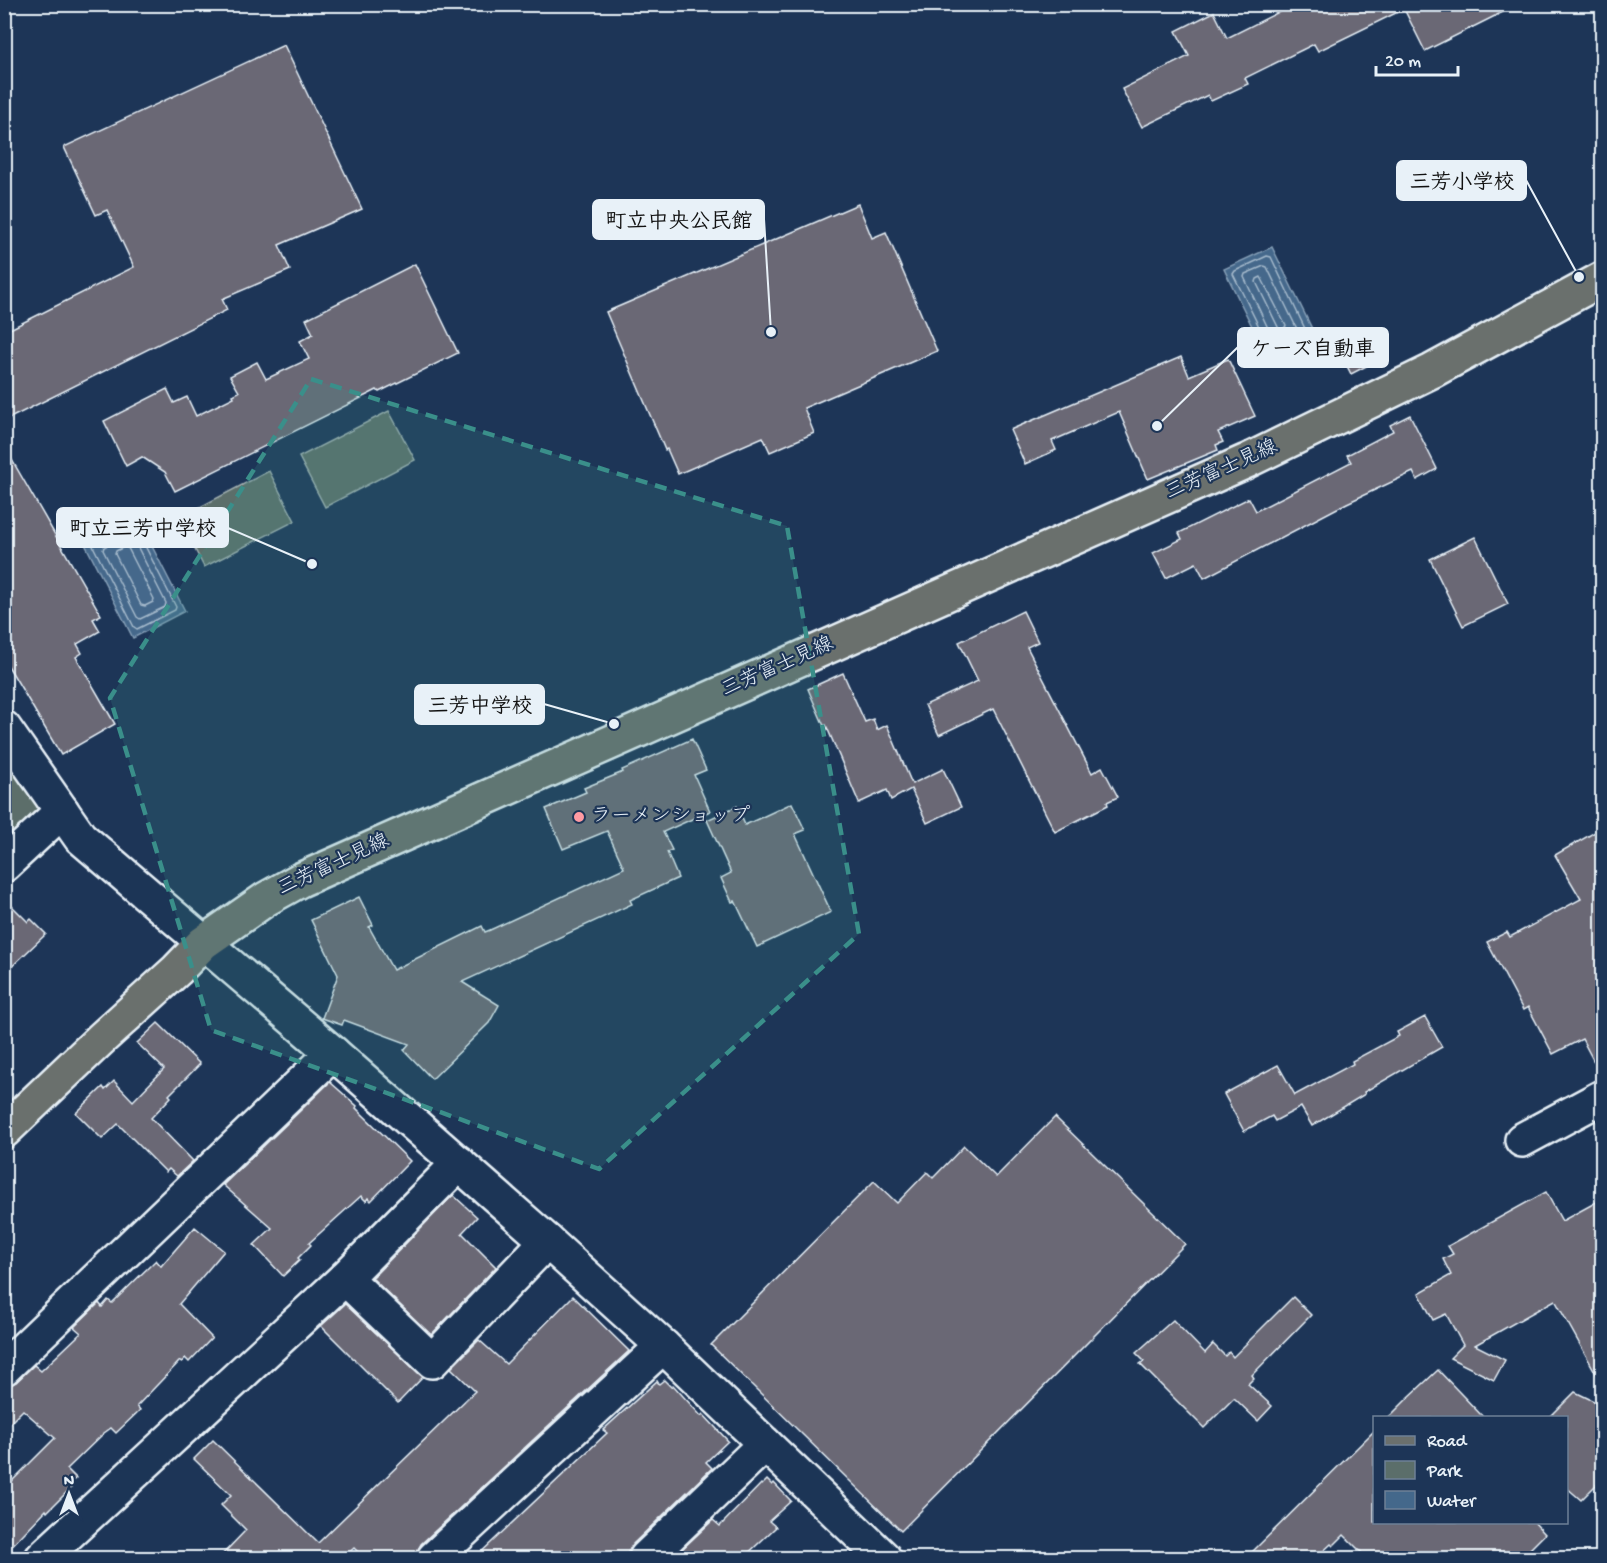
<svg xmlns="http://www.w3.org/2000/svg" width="1607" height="1563" font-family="'Gochi Hand','Klee One',sans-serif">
	<rect width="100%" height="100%" fill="#1d3557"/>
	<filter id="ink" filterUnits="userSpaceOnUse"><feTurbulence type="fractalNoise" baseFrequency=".0167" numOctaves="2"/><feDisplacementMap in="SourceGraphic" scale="12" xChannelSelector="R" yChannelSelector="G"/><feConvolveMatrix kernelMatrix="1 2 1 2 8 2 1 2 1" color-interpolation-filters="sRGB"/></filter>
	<g filter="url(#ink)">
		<!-- green -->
		<g fill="#5b6e6a" stroke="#a2b0b1" stroke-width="1.5">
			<path d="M389,411L415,460L325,507L299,457Z"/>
			<path d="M269,471L295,521L204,567L179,518Z"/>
			<path d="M4,759L37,806L36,823L4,853Z"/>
		</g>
		<!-- water -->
		<g fill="#44688b" stroke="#869fb7" stroke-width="1.5">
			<path d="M1272,247L1317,339L1269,361L1224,269Z"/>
			<path d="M136,515L185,611L133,638L84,542Z"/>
		</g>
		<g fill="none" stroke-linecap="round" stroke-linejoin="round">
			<!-- shore -->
			<g stroke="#a6bacc" stroke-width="1.5">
				<path d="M1267,256L1271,257L1308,335L1306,337L1274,352L1271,351L1233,274L1235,271Z"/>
				<path d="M1264,266L1267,267L1298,331L1296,334L1277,342L1274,341L1244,277L1245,274Z"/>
				<path d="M1261,277L1286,326L1282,330L1279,329L1256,282L1257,279Z"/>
				<path d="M131,525L135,526L176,607L175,610L137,629L134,627L93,546L95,543Z"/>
				<path d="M128,535L132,536L166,603L165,607L140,619L137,617L103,550L104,547Z"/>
				<path d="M124,547L128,548L154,599L153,602L145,606L141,605L115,554L116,551Z"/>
			</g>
		</g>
		<!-- building -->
		<g fill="#6a6775" stroke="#e8f1f8" stroke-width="1.5">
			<path d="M1295,4H1519L1425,51L1404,9L1318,51L1314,44L1245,78L1248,84L1211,101L1208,95L1142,127L1122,89L1189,56L1176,31L1214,12L1227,38Z"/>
			<path d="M284,45L362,209L279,245L290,270L222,299L227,310L4,421V332L134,267L107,210L96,215L64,147Z"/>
			<path d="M858,204L872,238L886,232L937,351L804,408L814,433L770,452L763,437L678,474L667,449L665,450L606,312Z"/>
			<path d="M415,264L458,353L379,392L377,390L175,491L165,472L142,457L126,466L104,421L167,389L174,403L187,397L196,416L234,397L233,395L239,392L230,376L257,362L266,379L309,359L300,341L313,334L306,319Z"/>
			<path d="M1374,337L1384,357L1351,374L1341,354Z"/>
			<path d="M1181,357L1189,376L1228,359L1255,416L1218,432L1223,442L1216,445L1218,450L1148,479L1119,412L1052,441L1056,450L1025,464L1010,430Z"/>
			<path d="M1410,415L1437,469L1417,480L1413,472L1347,503L1204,578L1196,563L1166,578L1153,553L1182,539L1179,533L1249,498L1256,511L1351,462L1347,455L1393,431L1390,425Z"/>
			<path d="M4,446L101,615L93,619L100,631L77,644L82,653L76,657L115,724L61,755L4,659Z"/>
			<path d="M1475,537L1508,604L1463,626L1430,559Z"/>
			<path d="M1023,611L1038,642L1027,647L1092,773L1102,767L1118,797L1107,802L1108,805L1055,832L993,709L939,735L925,705L978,681L959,642Z"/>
			<path d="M843,673L865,722L873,719L877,730L887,725L912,784L943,769L961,807L927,823L911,789L891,800L887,790L859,803L826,725L824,726L808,689Z"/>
			<path d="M692,739L706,770L694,775L710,811L663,832L672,850L667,852L678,878L630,900L632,904L462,982L499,1005L489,1023L432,1079L404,1050L409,1044L344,1020L342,1025L322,1018L338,975L311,920L359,897L373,925L369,927L393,970L482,926L485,932L490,930L624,868L607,831L563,849L546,809L586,792L584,788L623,772L622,770Z"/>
			<path d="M792,803L805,830L795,834L831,912L757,947L735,901L732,902L721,878L731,873L707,820L737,806L745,825Z"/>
			<path d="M1602,828V1077L1582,1039L1553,1054L1528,1007L1523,1010L1487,942L1507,932L1510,937L1581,899L1555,855Z"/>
			<path d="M4,898L28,922L31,919L46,934L4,974Z"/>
			<path d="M1425,1017L1442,1047L1364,1092L1365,1094L1312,1126L1301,1107L1275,1121L1272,1116L1244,1131L1224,1094L1278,1065L1295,1095L1353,1064L1352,1061L1399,1036L1397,1032Z"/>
			<path d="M158,1023L200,1064L169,1095L171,1097L151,1118L193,1161L177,1176L169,1169L166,1172L118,1124L102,1139L76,1113L103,1087L105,1090L114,1081L133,1101L164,1069L137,1043Z"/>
			<path d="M330,1082L357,1106L356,1108L410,1161L371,1201L368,1198L366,1201L361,1196L309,1243L311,1245L298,1258L300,1260L283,1276L254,1245L272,1228L223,1185Z"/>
			<path d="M1055,1117L1185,1244L901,1531L711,1345L874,1181L897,1203L927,1172L933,1178L964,1146L996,1177Z"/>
			<path d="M1546,1192L1562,1221L1602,1199V1384L1555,1300L1475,1345L1505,1360L1494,1380L1450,1358L1463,1345L1446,1314L1433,1320L1419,1293L1451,1275L1443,1259L1453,1254L1448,1246Z"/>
			<path d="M453,1195L477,1217L462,1233L496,1267L431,1335L372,1278Z"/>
			<path d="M195,1227L224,1251L179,1304L212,1338L189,1362L185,1358L182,1362L180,1361L137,1406L140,1410L116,1433L111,1428L104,1433L67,1469L76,1478L68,1485L71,1488L47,1512L46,1510L4,1554V1489L55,1438L23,1410L4,1429V1386L16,1382L34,1365L41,1371L81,1333L74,1327L99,1303L102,1307L108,1300L112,1303L156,1260L161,1266Z"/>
			<path d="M573,1296L629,1351L421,1544L414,1558H364L354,1548L343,1558H219L246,1530L221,1505L231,1495L194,1459L213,1440L318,1543L475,1391L451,1368L479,1340L506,1364Z"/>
			<path d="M1293,1297L1311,1315L1252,1375L1254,1378L1248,1384L1272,1406L1258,1421L1234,1398L1204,1428L1140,1364L1144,1361L1136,1353L1173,1320L1205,1353L1213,1344L1225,1356L1229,1352L1233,1357Z"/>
			<path d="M345,1304L423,1377L398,1403L321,1326Z"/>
			<path d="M1438,1370L1484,1418H1388L1409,1397Z"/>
			<path d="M664,1380L671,1387L673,1385L701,1416L703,1414L728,1441L706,1462L712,1468L633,1544L628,1552V1558H475L607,1433L603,1430L657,1381L659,1384Z"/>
			<path d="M1575,1392L1602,1405V1479L1581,1500L1566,1487V1418H1549Z"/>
			<path d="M1374,1431V1522H1534L1545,1534L1521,1558H1367L1344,1535L1333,1546L1331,1544L1316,1558H1246Z"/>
			<path d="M767,1480L772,1485L774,1483L791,1501L769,1521L776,1527L743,1558H687L680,1551L713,1520L720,1526L761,1484L762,1485Z"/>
		</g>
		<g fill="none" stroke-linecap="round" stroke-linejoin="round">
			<!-- minor casing -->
			<g stroke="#e8f1f8" stroke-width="38">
				<g id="minor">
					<path d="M4,728L80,837L333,1053L547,1241L663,1346L884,1558"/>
					<path d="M4,865L62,811"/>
					<path d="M1522,1140L1602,1097"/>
					<path d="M345,1278L432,1361L547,1241"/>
					<path d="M4,1368L333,1053"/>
					<path d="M42,1558L345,1278L459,1163"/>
					<path d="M434,1558L663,1346"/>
					<path d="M646,1558L765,1444"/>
				</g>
			</g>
			<!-- major casing -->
			<g stroke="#e8f1f8" stroke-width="38">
				<path id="major" d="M4,1131L102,1038L177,970L203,943L266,899L300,880L1247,461L1432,371L1602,279"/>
			</g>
			<!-- minor -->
			<use href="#minor" stroke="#1d3557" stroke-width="33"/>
			<!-- major -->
			<use href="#major" stroke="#6b706d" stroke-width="33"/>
		</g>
	</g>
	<!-- marked area -->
	<path fill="#3a8f8a" fill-opacity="0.2" stroke="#3a8f8a" stroke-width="4.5" stroke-dasharray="12 8" stroke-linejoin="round" d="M311,379L787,526L859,934L599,1169L211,1030L110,698Z"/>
	<!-- markers -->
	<circle fill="#ff9aa2" stroke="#1d3557" stroke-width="2" cx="579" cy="817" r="6"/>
	<g text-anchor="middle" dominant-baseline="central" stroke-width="4.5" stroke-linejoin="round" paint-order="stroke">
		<!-- street labels -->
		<g font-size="20" fill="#e8f1f8" stroke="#1d3557">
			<text transform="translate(1222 471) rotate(-24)">三芳富士見線</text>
			<text transform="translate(778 668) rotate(-24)">三芳富士見線</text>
			<text transform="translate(334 866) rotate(-25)">三芳富士見線</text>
		</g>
		<!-- poi labels -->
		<g font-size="20" fill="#e8f1f8" stroke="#1d3557" text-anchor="start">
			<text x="591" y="817">ラーメンショップ</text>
		</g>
	</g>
	<!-- callouts -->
	<path fill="none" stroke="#e8f1f8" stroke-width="2" d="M1579 277L1526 180M771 332L764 219M1157 426L1238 347M312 564L228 528M614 724L544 704"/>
	<g fill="#e8f1f8" stroke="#1d3557" stroke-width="2">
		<circle cx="1579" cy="277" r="6"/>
		<circle cx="771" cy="332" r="6"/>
		<circle cx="1157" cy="426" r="6"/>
		<circle cx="312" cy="564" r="6"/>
		<circle cx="614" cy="724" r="6"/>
	</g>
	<g fill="#e8f1f8" stroke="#e8f1f8" stroke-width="2">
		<rect x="1397" y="161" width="129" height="39" rx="6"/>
		<rect x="593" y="200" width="171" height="39" rx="6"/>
		<rect x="1238" y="328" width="150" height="39" rx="6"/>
		<rect x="57" y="508" width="171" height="39" rx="6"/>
		<rect x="415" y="685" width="129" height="39" rx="6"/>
	</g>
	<g font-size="21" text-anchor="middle" font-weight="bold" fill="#111">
		<text x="1462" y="188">三芳小学校</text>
		<text x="679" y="227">町立中央公民館</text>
		<text x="1313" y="355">ケーズ自動車</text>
		<text x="143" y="535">町立三芳中学校</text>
		<text x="480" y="712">三芳中学校</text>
	</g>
	<!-- margin -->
	<rect width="1607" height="1563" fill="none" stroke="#1d3557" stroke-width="24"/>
	<rect x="12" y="12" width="1583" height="1539" fill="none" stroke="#e8f1f8" stroke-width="2" filter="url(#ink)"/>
	<!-- legend -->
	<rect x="1373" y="1416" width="195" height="108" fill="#1d3557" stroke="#6e8097" stroke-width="1.5"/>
	<rect x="1385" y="1436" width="30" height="9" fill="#6b706d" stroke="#6e8097" stroke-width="1.5"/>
	<text x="1427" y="1446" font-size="18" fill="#e8f1f8">Road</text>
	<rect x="1385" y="1461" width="30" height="18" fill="#5b6e6a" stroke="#6e8097" stroke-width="1.5"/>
	<text x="1427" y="1476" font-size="18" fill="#e8f1f8">Park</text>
	<rect x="1385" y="1491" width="30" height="18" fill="#44688b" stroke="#6e8097" stroke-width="1.5"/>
	<text x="1427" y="1506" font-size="18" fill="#e8f1f8">Water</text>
	<!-- north arrow -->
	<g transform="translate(69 1494)" stroke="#1d3557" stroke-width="4.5" paint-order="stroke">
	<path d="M0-4.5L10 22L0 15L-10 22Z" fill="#e8f1f8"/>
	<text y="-9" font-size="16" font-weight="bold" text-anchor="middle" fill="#e8f1f8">N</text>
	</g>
	<!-- scale -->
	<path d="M1376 66v9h82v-9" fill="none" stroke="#e8f1f8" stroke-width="3"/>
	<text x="1385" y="66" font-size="18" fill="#e8f1f8" stroke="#1d3557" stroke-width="4.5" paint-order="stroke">20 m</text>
</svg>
